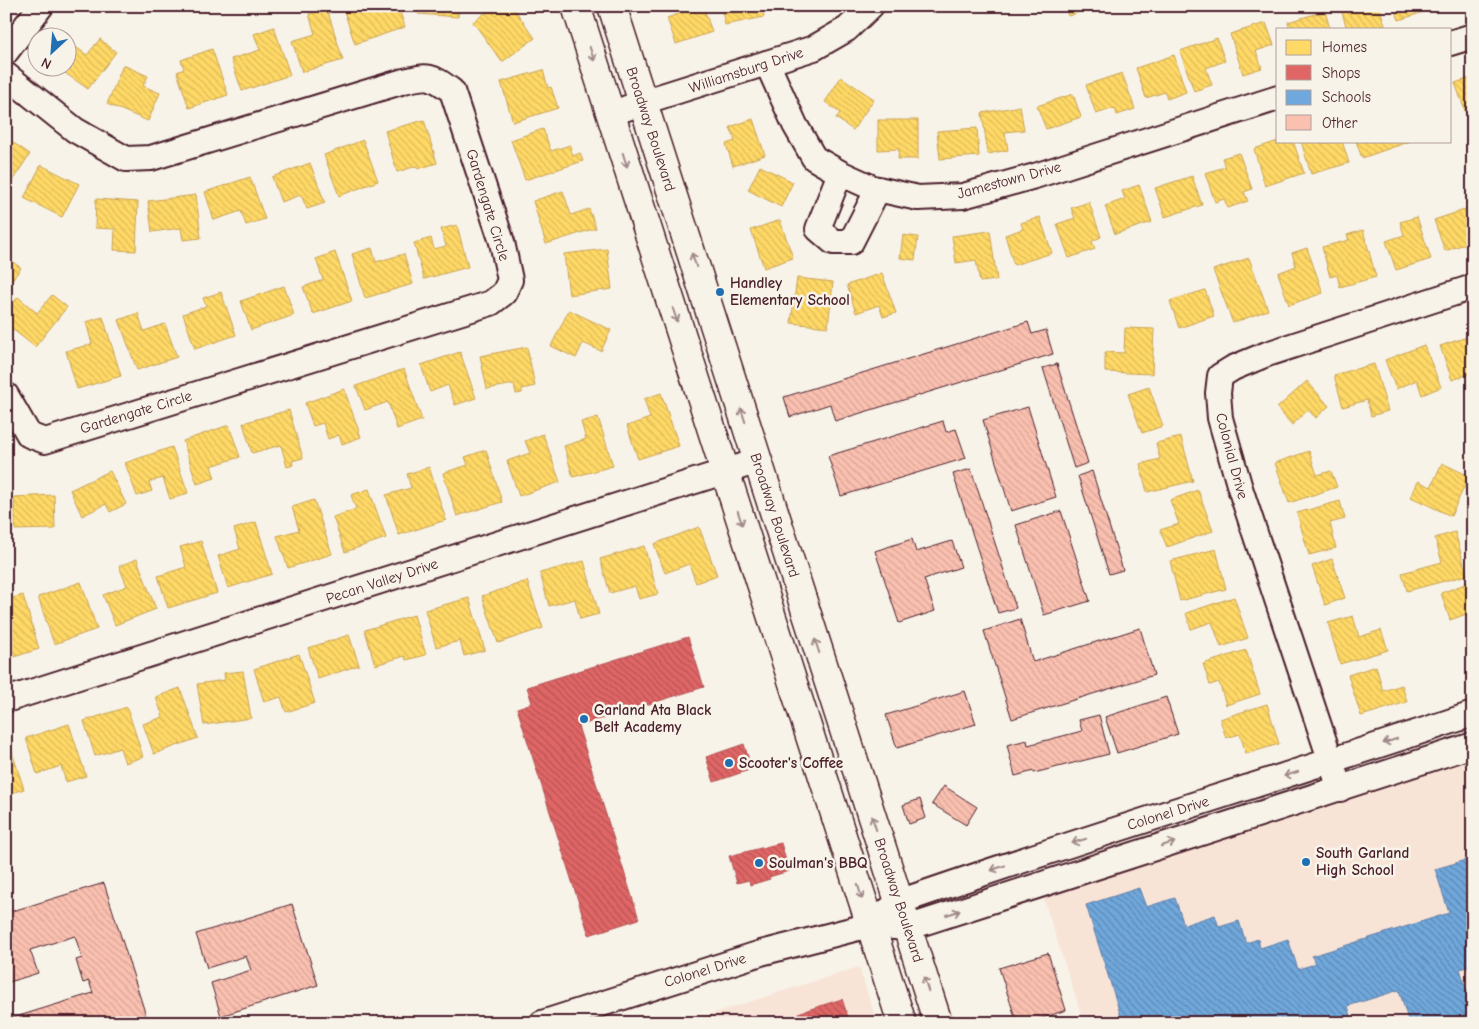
<svg xmlns="http://www.w3.org/2000/svg" width="1479" height="1029" font-family="'Comic Neue',sans-serif">
	<defs>
		<pattern id="homes-back-hatch" width="6" height="6" patternUnits="userSpaceOnUse" patternTransform="scale(1.25)"><rect width="6" height="6" fill="#ffd966"/><path d="M-1 5l2 2M0 0l6 6M5-1l2 2" fill="none" stroke="#dcba59"/></pattern>
		<pattern id="shops-back-hatch" width="6" height="6" patternUnits="userSpaceOnUse" patternTransform="scale(1.25)"><rect width="6" height="6" fill="#e06666"/><path d="M-1 5l2 2M0 0l6 6M5-1l2 2" fill="none" stroke="#b85354"/></pattern>
		<pattern id="schools-back-hatch" width="6" height="6" patternUnits="userSpaceOnUse" patternTransform="scale(1.25)"><rect width="6" height="6" fill="#6fa8dc"/><path d="M-1 5l2 2M0 0l6 6M5-1l2 2" fill="none" stroke="#5d88b3"/></pattern>
		<pattern id="building-back-hatch" width="6" height="6" patternUnits="userSpaceOnUse" patternTransform="scale(1.25)"><rect width="6" height="6" fill="#fac0b0"/><path d="M-1 5l2 2M0 0l6 6M5-1l2 2" fill="none" stroke="#d8a598"/></pattern>
	</defs>
	<rect width="100%" height="100%" fill="#f7f3e8"/>
	<filter id="ink" filterUnits="userSpaceOnUse"><feTurbulence type="fractalNoise" baseFrequency=".02" numOctaves="2"/><feDisplacementMap in="SourceGraphic" scale="10" xChannelSelector="R" yChannelSelector="G"/><feConvolveMatrix kernelMatrix="1 2 1 2 8 2 1 2 1" color-interpolation-filters="sRGB"/></filter>
	<g filter="url(#ink)">
		<!-- built -->
		<g fill="#f8e4d7">
			<path d="M1473,754V1023H1084L1042,894Z"/>
			<path d="M859,967L877,1023H683Z"/>
		</g>
		<!-- homes -->
		<g fill="url(#homes-back-hatch)" stroke="#c9a154">
			<path d="M358,6H398L405,27L355,44L344,11Z"/>
			<path d="M419,6H459L458,17L418,14Z"/>
			<path d="M494,6H512L535,38L502,62L473,22Z"/>
			<path d="M686,6H703L712,32L676,44L667,18L687,11Z"/>
			<path d="M721,6H761L764,17L725,25Z"/>
			<path d="M793,6H814V7L796,13Z"/>
			<path d="M1065,6H1098L1068,16Z"/>
			<path d="M1340,6H1379L1386,28L1347,29Z"/>
			<path d="M1394,6H1436V8L1399,20Z"/>
			<path d="M327,9L343,60L302,72L292,41L315,34L309,14Z"/>
			<path d="M1325,11L1330,29H1290L1288,22Z"/>
			<path d="M1266,23L1274,45L1256,51L1262,68L1243,74L1230,34Z"/>
			<path d="M274,27L290,75L242,91L231,59L260,50L254,34Z"/>
			<path d="M1217,38L1225,61L1206,68L1212,85L1194,91L1180,51Z"/>
			<path d="M100,39L116,52L88,89L58,68H68V45L70,43L87,55Z"/>
			<path d="M212,49L228,95L189,108L177,72L184,69L181,60Z"/>
			<path d="M1174,55L1186,92L1167,99L1165,92L1146,98L1136,68Z"/>
			<path d="M123,65L148,76L143,86L160,93L148,121L107,104Z"/>
			<path d="M543,70L548,88L551,87L558,108L513,122L501,82Z"/>
			<path d="M1122,73L1135,109L1117,115L1115,108L1096,114L1086,85Z"/>
			<path d="M841,77L874,99L853,130L836,118L840,113L825,102Z"/>
			<path d="M1473,77V118L1468,119L1455,83Z"/>
			<path d="M1073,94L1081,117L1046,129L1037,106Z"/>
			<path d="M1020,106L1024,130L1005,132L1008,150L988,154L982,113Z"/>
			<path d="M753,119L765,155L733,166L726,144L735,141L730,127Z"/>
			<path d="M424,120L437,163L418,169L417,166L397,172L385,131Z"/>
			<path d="M878,120H918V159H898L899,149L878,150Z"/>
			<path d="M977,128L979,156L940,159L937,131Z"/>
			<path d="M543,129L551,151L570,145L573,156L580,153L583,161L525,180L511,140Z"/>
			<path d="M6,138L30,154L10,184L6,182Z"/>
			<path d="M363,140L378,181L339,196L324,155Z"/>
			<path d="M1278,141H1293L1304,173L1265,186L1254,149Z"/>
			<path d="M1301,141H1321L1322,144L1331,141H1342L1349,163L1311,174Z"/>
			<path d="M1356,141H1411L1362,158Z"/>
			<path d="M1239,153L1252,189L1244,192L1248,201L1228,208L1224,199L1215,202L1205,173L1225,167L1222,158Z"/>
			<path d="M310,163L325,203L307,209L301,195L281,202L272,177Z"/>
			<path d="M41,165L79,184L62,217L24,198Z"/>
			<path d="M760,166L793,182L781,207L748,190Z"/>
			<path d="M1192,176L1202,205L1165,217L1155,188Z"/>
			<path d="M250,177L265,219L246,225L241,211L214,220L205,192Z"/>
			<path d="M1139,185L1152,222L1115,234L1105,206L1125,199L1122,191Z"/>
			<path d="M563,191L571,215L589,209L596,228L546,244L533,201Z"/>
			<path d="M196,195L201,238L183,240L181,228L152,232L148,201Z"/>
			<path d="M96,199L138,202L136,251L114,250L115,229L95,228Z"/>
			<path d="M1089,202L1101,237L1092,241L1095,249L1069,258L1057,224L1075,218L1071,208Z"/>
			<path d="M1473,207V241L1445,251L1434,220Z"/>
			<path d="M1040,217L1052,253L1014,265L1005,235L1023,229L1021,223Z"/>
			<path d="M1417,217L1431,259L1396,270L1386,241L1404,235L1400,222Z"/>
			<path d="M780,220L793,258L764,268L751,230Z"/>
			<path d="M457,225L468,267L424,279L414,243L431,238L434,249L446,246L441,229Z"/>
			<path d="M1363,230L1376,277L1340,287L1337,275L1330,277L1322,247L1349,240L1347,235Z"/>
			<path d="M990,231L997,280L980,282L976,260L956,263L952,236Z"/>
			<path d="M903,235L918,237L915,260L900,258Z"/>
			<path d="M372,248L376,262L404,254L413,284L365,298L352,254Z"/>
			<path d="M1307,248L1323,293L1289,305L1278,273L1296,266L1292,253Z"/>
			<path d="M607,249L612,289L569,295L564,254Z"/>
			<path d="M335,252L352,301L313,314L303,287L323,280L316,259Z"/>
			<path d="M6,257L21,268L6,288Z"/>
			<path d="M1249,258L1268,310L1233,323L1213,270Z"/>
			<path d="M882,273L896,313L883,317L879,305L856,313L847,285Z"/>
			<path d="M797,278L833,282L828,327L791,323Z"/>
			<path d="M284,286L294,315L251,330L241,301Z"/>
			<path d="M1205,290L1214,316L1179,328L1170,301Z"/>
			<path d="M221,292L236,335L195,349L183,314L206,306L203,298Z"/>
			<path d="M52,295L67,307L35,347L6,324V311L18,297L37,313Z"/>
			<path d="M569,310L611,330L601,351L583,343L576,358L551,346Z"/>
			<path d="M138,313L144,331L165,324L177,357L137,370L119,320Z"/>
			<path d="M103,317L121,376L77,389L66,351L92,344L86,322Z"/>
			<path d="M1125,328L1154,329L1152,374L1105,372V352L1124,353Z"/>
			<path d="M1473,335V373L1452,380L1440,346Z"/>
			<path d="M1424,345L1441,387L1422,395L1417,380L1396,389L1385,360Z"/>
			<path d="M527,347L535,386L522,389V393L516,394L514,384L487,389L480,356Z"/>
			<path d="M460,352L476,398L455,405L448,385L430,392L421,365Z"/>
			<path d="M1374,364L1388,411L1371,416L1367,400L1343,407L1334,375Z"/>
			<path d="M404,369L422,420L397,429L388,402L365,410L356,386Z"/>
			<path d="M1307,381L1329,406L1316,418L1308,410L1292,425L1277,408Z"/>
			<path d="M1149,387L1163,426L1142,433L1128,394Z"/>
			<path d="M344,389L361,437L342,444L339,435L328,439L323,423L313,426L305,403Z"/>
			<path d="M661,393L679,446L638,459L627,426L650,418L644,399Z"/>
			<path d="M289,410L303,458L292,461L293,465L287,467L281,445L252,453L243,423Z"/>
			<path d="M598,417L613,466L573,477L564,446L586,439L581,422Z"/>
			<path d="M229,425L240,457L211,466L215,478L197,484L183,441Z"/>
			<path d="M543,434L560,482L519,496L507,461L530,453L525,441Z"/>
			<path d="M1181,437L1193,481L1147,492L1140,464L1160,459L1156,443Z"/>
			<path d="M172,447L188,493L170,499L163,478L149,482L152,491L137,496L125,463Z"/>
			<path d="M486,450L502,502L457,516L443,473L468,465L465,457Z"/>
			<path d="M1309,451L1317,475L1331,471L1337,487L1289,503L1275,463Z"/>
			<path d="M1442,463L1469,476L1451,516L1411,497L1418,481L1431,487Z"/>
			<path d="M429,467L446,520L399,535L386,495L411,488L407,474Z"/>
			<path d="M110,471L126,504L110,512L106,504L82,516L70,490Z"/>
			<path d="M369,489L386,538L345,552L333,517L356,509L351,495Z"/>
			<path d="M1198,490L1213,531L1167,547L1160,530L1179,524L1170,500Z"/>
			<path d="M54,495L55,529L15,530L14,497Z"/>
			<path d="M314,500L332,554L288,568L277,536L299,530L292,507Z"/>
			<path d="M1340,501L1345,519L1330,523L1336,548L1309,555L1297,513Z"/>
			<path d="M256,522L272,574L228,588L218,556L240,549L234,529Z"/>
			<path d="M699,527L717,575L696,583L689,564L665,573L654,544Z"/>
			<path d="M1455,532L1467,575L1407,591L1402,573L1442,562L1435,538Z"/>
			<path d="M201,541L217,593L168,608L158,576L186,567L180,547Z"/>
			<path d="M644,546L658,594L639,599L635,586L610,593L600,559Z"/>
			<path d="M1216,549L1226,589L1180,601L1170,561Z"/>
			<path d="M137,559L156,609L115,625L103,595L127,586L119,566Z"/>
			<path d="M1332,559L1345,598L1325,605L1312,566Z"/>
			<path d="M584,561L599,614L580,619L575,599L549,606L540,573Z"/>
			<path d="M527,581L543,628L498,643L482,596Z"/>
			<path d="M1473,581V623L1469,613L1450,620L1441,593Z"/>
			<path d="M81,582L97,629L54,644L38,597Z"/>
			<path d="M23,595L39,649L14,657L10,642L6,643V600Z"/>
			<path d="M1234,597L1248,638L1221,647L1212,622L1191,629L1186,613Z"/>
			<path d="M469,598L485,650L464,656L460,641L436,647L425,610Z"/>
			<path d="M414,615L426,655L406,660L405,656L375,665L365,630Z"/>
			<path d="M1353,616L1359,637L1381,630L1388,650L1340,664L1328,623Z"/>
			<path d="M349,635L359,665L318,679L308,648Z"/>
			<path d="M1246,650L1260,694L1226,705L1219,682L1210,685L1203,664Z"/>
			<path d="M299,654L315,703L286,712L281,697L264,702L254,669Z"/>
			<path d="M1376,666L1383,691L1402,685L1407,702L1361,716L1348,675Z"/>
			<path d="M243,671L251,718L204,725L197,684L225,680L224,673Z"/>
			<path d="M180,688L198,738L154,754L143,724L163,717L156,697Z"/>
			<path d="M1267,704L1279,744L1246,754L1240,734L1226,738L1220,719Z"/>
			<path d="M127,707L143,757L125,763L120,748L95,756L84,721Z"/>
			<path d="M69,724L86,776L66,782L61,766L37,774L26,738Z"/>
			<path d="M10,746L24,789L6,795V747Z"/>
		</g>
		<!-- shops -->
		<g fill="url(#shops-back-hatch)" stroke="#b35154">
			<path d="M688,637L704,687L578,726L639,919L589,935L517,708L532,703L527,687Z"/>
			<path d="M744,744L752,769L714,782L706,757Z"/>
			<path d="M781,843L789,871L769,877L770,879L750,885L749,880L737,883L729,856Z"/>
			<path d="M842,999L850,1023H801L798,1013Z"/>
		</g>
		<!-- schools -->
		<path fill="url(#schools-back-hatch)" stroke="#647fa7" d="M1473,858V965L1460,969L1473,1009V1023H1409L1399,990L1348,1006L1353,1023H1123L1086,905L1139,888L1146,907L1175,898L1184,925L1215,915L1219,927L1239,921L1246,943L1258,939L1260,948L1288,939L1298,969L1315,964L1312,956L1449,913L1435,869Z"/>
		<!-- building -->
		<g fill="url(#building-back-hatch)" stroke="#4a1f2b">
			<path d="M1028,322L1032,334L1046,330L1053,354L835,421L830,404L790,417L784,397Z"/>
			<path d="M1057,364L1088,463L1074,468L1043,368Z"/>
			<path d="M1028,407L1056,497L1011,511L983,420Z"/>
			<path d="M943,421L946,432L956,429L966,458L841,496L828,456Z"/>
			<path d="M971,469L1016,608L998,613L953,474Z"/>
			<path d="M1092,471L1123,570L1109,574L1078,476Z"/>
			<path d="M1061,511L1090,601L1044,615L1016,525Z"/>
			<path d="M912,539L916,552L952,541L961,567L924,579L935,611L899,623L875,551Z"/>
			<path d="M1020,619L1033,662L1140,628L1154,675L1012,719L984,631Z"/>
			<path d="M965,691L976,724L897,748L886,715Z"/>
			<path d="M1166,697L1178,734L1117,753L1105,717Z"/>
			<path d="M1099,715L1109,754L1034,773V771L1015,776L1007,745L1027,740L1028,745L1082,731L1079,720Z"/>
			<path d="M944,786L977,807L966,825L932,804Z"/>
			<path d="M920,799L926,818L909,824L903,805Z"/>
			<path d="M104,883L148,1022L6,1023V1020L93,993L89,981L83,983L76,960L82,958L75,936L30,950L38,973L6,983V913Z"/>
			<path d="M292,904L318,985L221,1016L211,983L251,970L246,956L207,968L196,934Z"/>
			<path d="M1048,953L1066,1010L1028,1023H1017L999,968Z"/>
		</g>
		<g fill="none" stroke-linecap="round" stroke-linejoin="round">
			<!-- minor casing -->
			<g stroke="#4a1f2b" stroke-width="28">
				<g id="minor">
					<path d="M1450,43L1473,36"/>
					<path d="M6,52L41,6"/>
					<path d="M767,63L795,125L814,158L840,173L873,188L918,198L963,196L1035,176L1278,98"/>
					<path d="M6,75L75,130L126,159L151,158L404,81C429,75 431,75 452,91L502,242L510,280L504,293L491,303L45,441L29,435L6,395"/>
					<path d="M611,114L643,102L814,48L847,29L871,6"/>
					<path d="M840,173L818,229L833,242H851L878,189"/>
					<path d="M6,700L758,461"/>
					<path d="M1340,789L1240,488L1220,418L1218,393L1220,376L1233,368L1267,354L1473,287"/>
					<path d="M885,913L899,902C1089,836 1282,778 1473,714"/>
					<path d="M542,1023L761,953L870,925L907,928L1473,745"/>
				</g>
			</g>
			<!-- major casing -->
			<g stroke="#4a1f2b" stroke-width="31">
				<g id="major">
					<path d="M576,6L902,1023"/>
					<path d="M612,6L938,1023"/>
				</g>
			</g>
			<!-- minor -->
			<use href="#minor" stroke="#f7f3e8" stroke-width="24"/>
			<!-- major -->
			<use href="#major" stroke="#f7f3e8" stroke-width="28"/>
		</g>
		<!-- one-way arrows -->
		<defs><path id="oneway-shaft" d="M-6 0H5M1.5-3L5.5 0L1.5 3" fill="none" stroke-width="1.6" stroke-linecap="round" stroke-linejoin="round" transform="scale(1.25)"/></defs>
		<g stroke="#a0898a">
			<use href="#oneway-shaft" transform="translate(592 54) rotate(72)"/>
			<use href="#oneway-shaft" transform="translate(625 160) rotate(72)"/>
			<use href="#oneway-shaft" transform="translate(694 260) rotate(-108)"/>
			<use href="#oneway-shaft" transform="translate(675 315) rotate(72)"/>
			<use href="#oneway-shaft" transform="translate(743 415) rotate(-108)"/>
			<use href="#oneway-shaft" transform="translate(740 518) rotate(72)"/>
			<use href="#oneway-shaft" transform="translate(817 646) rotate(-108)"/>
			<use href="#oneway-shaft" transform="translate(1390 741) rotate(162)"/>
			<use href="#oneway-shaft" transform="translate(1291 774) rotate(162)"/>
			<use href="#oneway-shaft" transform="translate(874 823) rotate(-108)"/>
			<use href="#oneway-shaft" transform="translate(1079 841) rotate(163)"/>
			<use href="#oneway-shaft" transform="translate(1168 844) rotate(-18)"/>
			<use href="#oneway-shaft" transform="translate(998 868) rotate(161)"/>
			<use href="#oneway-shaft" transform="translate(860 892) rotate(73)"/>
			<use href="#oneway-shaft" transform="translate(953 913) rotate(-18)"/>
			<use href="#oneway-shaft" transform="translate(926 984) rotate(-108)"/>
		</g>
	</g>
	<!-- markers -->
	<g fill="#1f6fb2" stroke="#f7f3e8" stroke-width="2">
		<circle cx="720" cy="292" r="5"/>
		<circle cx="584" cy="719" r="5"/>
		<circle cx="729" cy="763" r="5"/>
		<circle cx="1306" cy="862" r="5"/>
		<circle cx="759" cy="863" r="5"/>
	</g>
	<g text-anchor="middle" dominant-baseline="central" stroke-width="5" stroke-linejoin="round" paint-order="stroke">
		<!-- street labels -->
		<g font-size="15" fill="#4a1f2b" stroke="#f7f3e8">
			<text transform="translate(746 70) rotate(-18)">Williamsburg Drive</text>
			<text transform="translate(651 129) rotate(72)">Broadway Boulevard</text>
			<text transform="translate(1009 180) rotate(-15)">Jamestown Drive</text>
			<text transform="translate(488 205) rotate(73)">Gardengate Circle</text>
			<text transform="translate(136 412) rotate(-17)">Gardengate Circle</text>
			<text transform="translate(1232 456) rotate(75)">Colonial Drive</text>
			<text transform="translate(775 515) rotate(72)">Broadway Boulevard</text>
			<text transform="translate(382 581) rotate(-18)">Pecan Valley Drive</text>
			<text transform="translate(1168 813) rotate(-17)">Colonel Drive</text>
			<text transform="translate(899 900) rotate(72)">Broadway Boulevard</text>
			<text transform="translate(705 970) rotate(-17)">Colonel Drive</text>
		</g>
		<!-- poi labels -->
		<g font-size="15" font-weight="bold" fill="#4a1f2b" stroke="#f7f3e8" text-anchor="start">
			<text x="730" y="283">Handley<tspan x="730" dy="17">Elementary School</tspan></text>
			<text x="594" y="710">Garland Ata Black<tspan x="594" dy="17">Belt Academy</tspan></text>
			<text x="739" y="763">Scooter's Coffee</text>
			<text x="1316" y="853">South Garland<tspan x="1316" dy="17">High School</tspan></text>
			<text x="769" y="863">Soulman's BBQ</text>
		</g>
	</g>
	<!-- margin -->
	<rect width="1479" height="1029" fill="none" stroke="#f7f3e8" stroke-width="25"/>
	<rect x="12" y="12" width="1454" height="1004" fill="none" stroke="#4a1f2b" stroke-width="2" filter="url(#ink)"/>
	<!-- legend -->
	<rect x="1276" y="28" width="175" height="115" fill="#f7f3e8" stroke="#b29e9c"/>
	<rect x="1286" y="40" width="25" height="15" fill="#ffd966" stroke="#b29e9c"/>
	<text x="1322" y="52" font-size="15" fill="#4a1f2b">Homes</text>
	<rect x="1286" y="65" width="25" height="15" fill="#e06666" stroke="#b29e9c"/>
	<text x="1322" y="78" font-size="15" fill="#4a1f2b">Shops</text>
	<rect x="1286" y="90" width="25" height="15" fill="#6fa8dc" stroke="#b29e9c"/>
	<text x="1322" y="102" font-size="15" fill="#4a1f2b">Schools</text>
	<rect x="1286" y="115" width="25" height="15" fill="#fac0b0" stroke="#b29e9c"/>
	<text x="1322" y="128" font-size="15" fill="#4a1f2b">Other</text>
	<!-- north arrow -->
	<g transform="translate(52 52) rotate(206)"><circle r="24" fill="#f7f3e8" stroke="#b29e9c"/>
	<path d="M0-4L9 19L0 12L-9 19Z" fill="#1f6fb2"/>
	<text y="-8" font-size="14" font-weight="bold" text-anchor="middle" fill="#4a1f2b">N</text>
	</g>
</svg>
